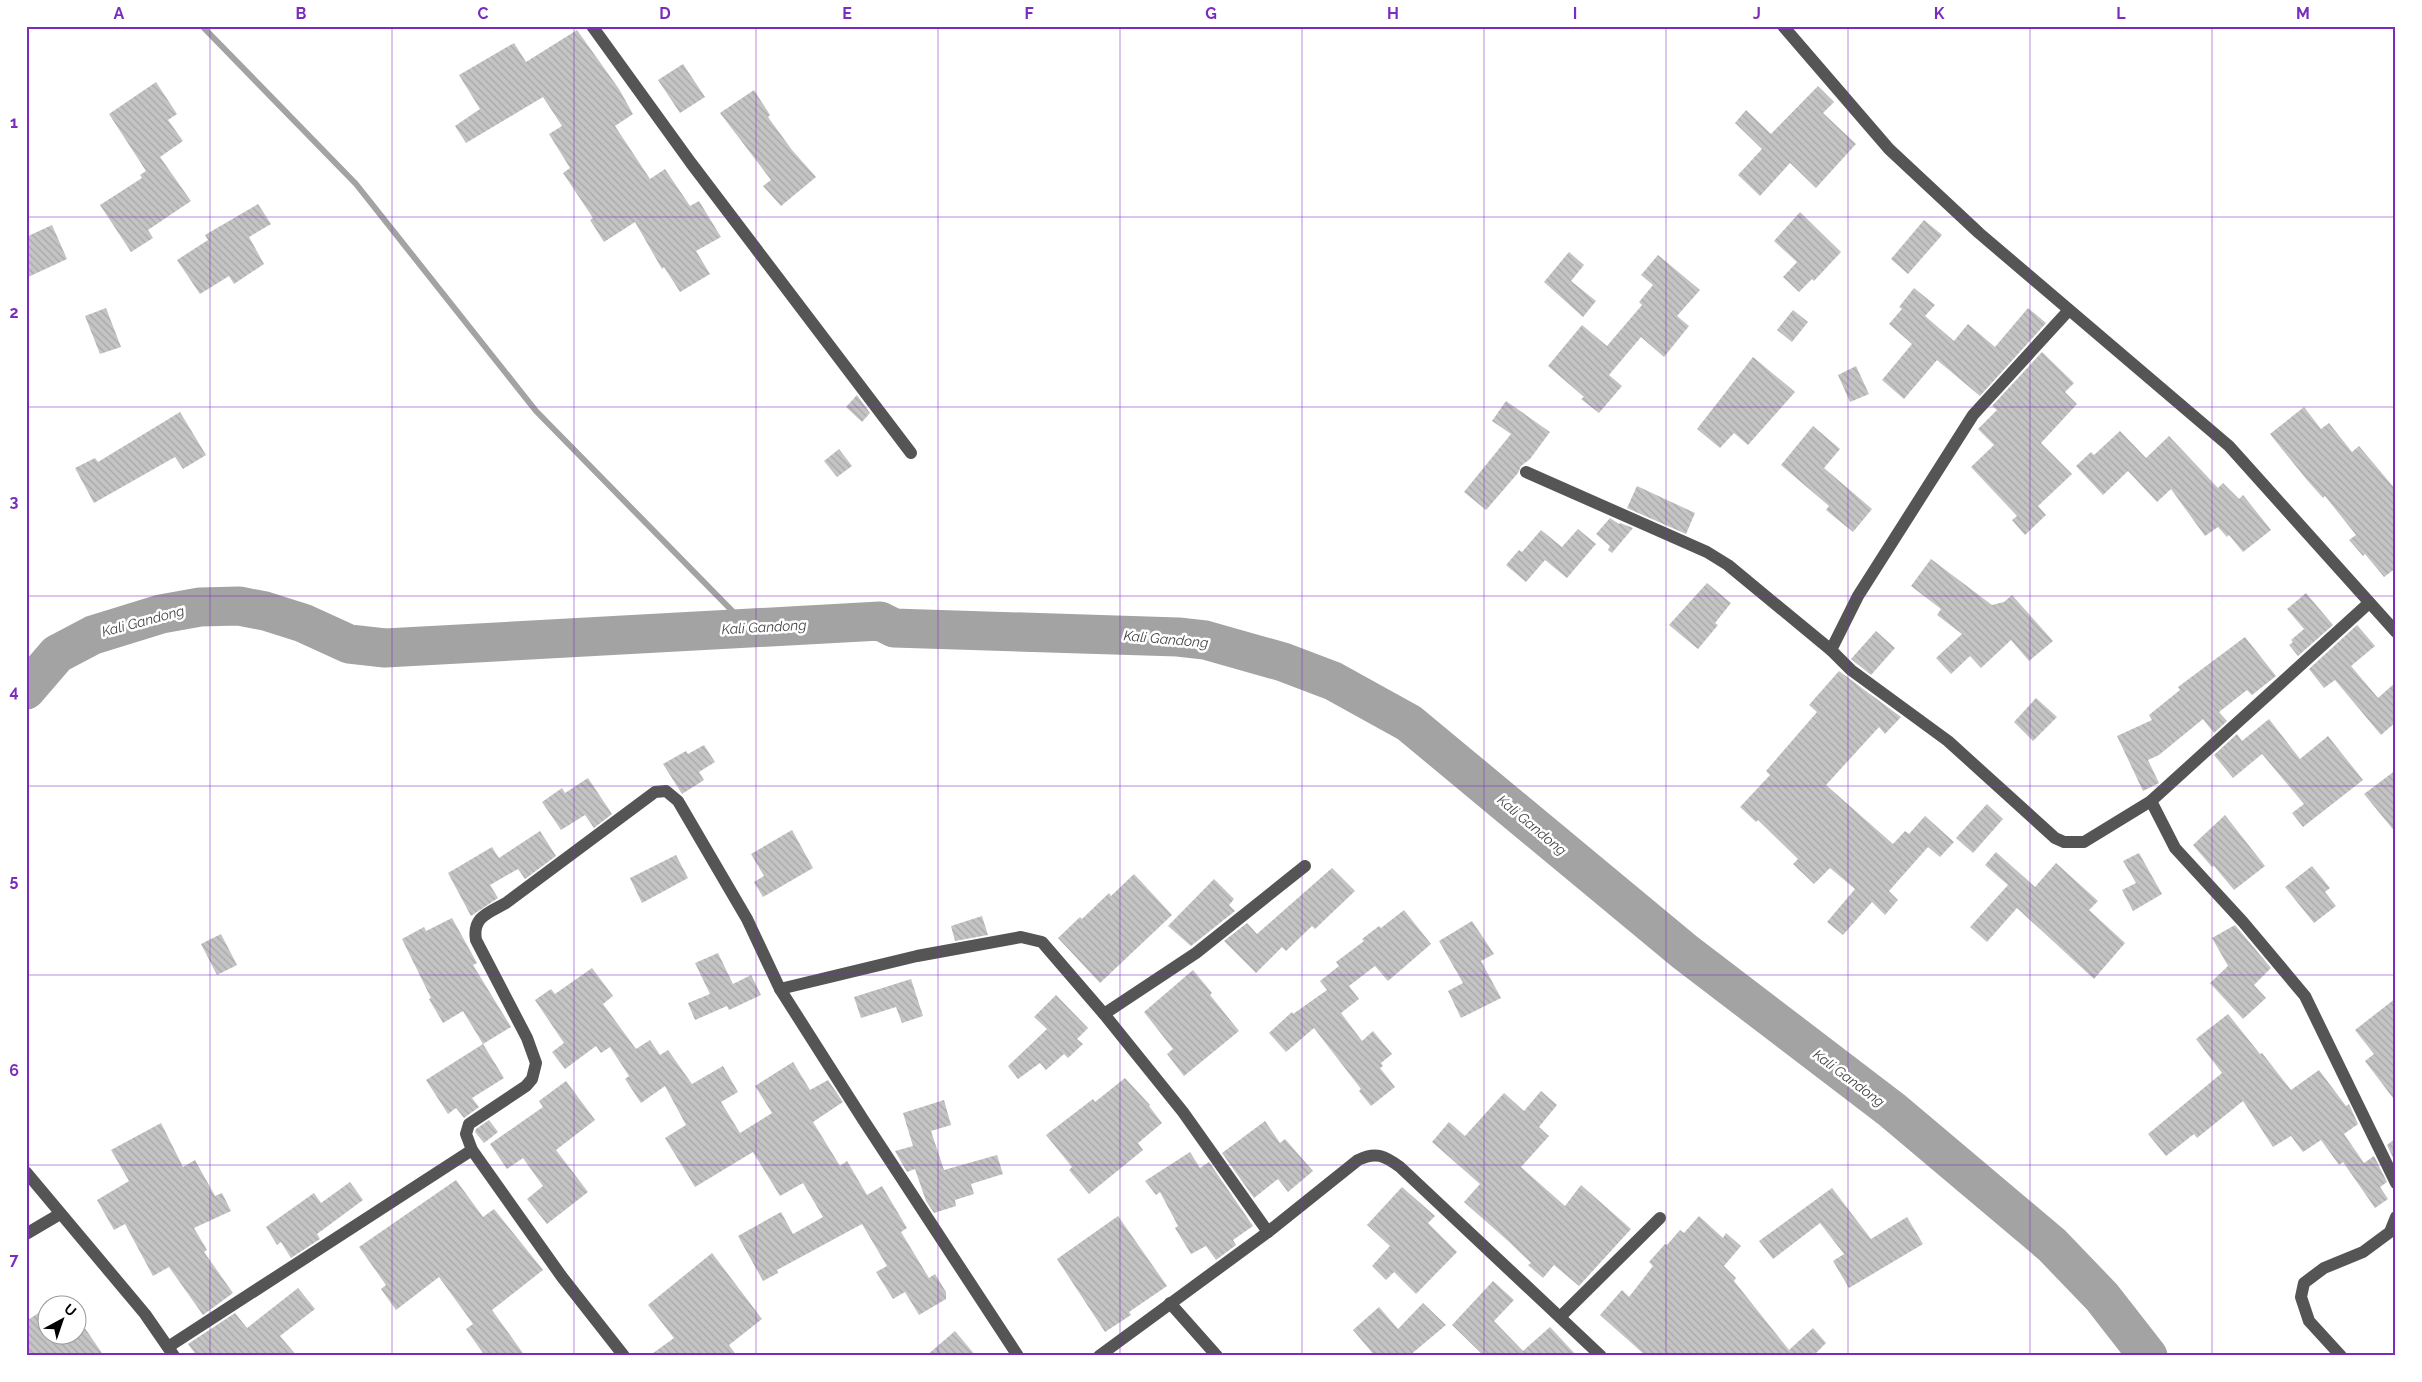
<svg xmlns="http://www.w3.org/2000/svg" width="2422" height="1382" font-family="Raleway,sans-serif">
	<defs>
		<pattern id="building-back-hatch" width="6" height="6" patternUnits="userSpaceOnUse" patternTransform="scale(1.25)"><rect width="6" height="6" fill="#c4c4c4"/><path d="M-1 5l2 2M0 0l6 6M5-1l2 2" fill="none" stroke="#a7a7a7"/></pattern>
	</defs>
	<rect width="100%" height="100%" fill="#fff"/>
	<g fill="none" stroke-linecap="round" stroke-linejoin="round">
		<!-- stream -->
		<path stroke="#a3a3a3" stroke-width="6" d="M202,26L356,184L536,411L749,628"/>
		<!-- river -->
		<path stroke="#a3a3a3" stroke-width="39" d="M26,690L57,654L93,635L161,614L200,607L239,606L265,611L303,623L349,644L385,648L880,621L894,628L1178,637L1205,640L1283,662L1333,681L1409,723L1685,952L1892,1110L2052,1245L2102,1297L2148,1356"/>
	</g>
	<!-- building -->
	<g fill="url(#building-back-hatch)">
		<path d="M577,30L619,89L633,114L615,126L650,179L665,169L690,206L699,201L721,237L696,251L710,274L680,292L664,267L662,269L635,222L604,242L590,220L593,218L563,173L570,168L549,134L562,126L543,97L466,143L455,126L480,109L459,75L514,43L526,62Z"/>
		<path d="M683,64L705,97L680,113L658,80Z"/>
		<path d="M156,82L177,114L168,120L183,141L160,157L191,201L148,230L153,238L131,252L100,205L142,178L140,175L146,171L109,114Z"/>
		<path d="M1818,86L1834,102L1823,113L1856,144L1816,188L1790,163L1760,196L1738,175L1762,149L1735,123L1746,110L1771,134Z"/>
		<path d="M754,90L770,115L768,117L792,150L816,177L781,206L763,186L771,180L720,113Z"/>
		<path d="M258,204L271,224L249,237L264,264L234,284L229,276L200,294L177,260L208,240L205,235Z"/>
		<path d="M1800,212L1841,252L1814,281L1812,279L1799,292L1783,277L1797,262L1774,241Z"/>
		<path d="M1924,220L1942,235L1908,274L1891,259Z"/>
		<path d="M52,225L67,259L26,278V237Z"/>
		<path d="M1569,252L1584,265L1571,281L1596,301L1583,317L1544,282Z"/>
		<path d="M1658,255L1700,290L1677,316L1689,326L1664,357L1641,337L1609,375L1622,386L1599,413L1581,399L1584,397L1548,366L1582,325L1607,346L1642,305L1639,302L1653,285L1641,275Z"/>
		<path d="M1914,288L1935,305L1925,316L1954,341L1968,324L1995,347L2028,308L2046,323L1980,396L1937,360L1904,399L1882,380L1912,344L1889,324L1902,309L1899,307Z"/>
		<path d="M106,308L121,347L100,354L85,316Z"/>
		<path d="M1793,310L1808,322L1792,342L1777,330Z"/>
		<path d="M2042,352L2074,383L2065,392L2077,404L2041,443L2072,474L2038,506L2046,515L2025,535L2012,520L2017,516L1971,467L1994,445L1978,429L1997,410L1992,406Z"/>
		<path d="M1753,357L1795,392L1748,445L1734,433L1720,448L1697,429Z"/>
		<path d="M1856,366L1869,394L1850,402L1838,375Z"/>
		<path d="M857,395L870,413L862,422L846,407Z"/>
		<path d="M1506,401L1550,432L1530,459L1521,466L1518,473L1486,510L1464,492L1511,434L1492,421Z"/>
		<path d="M2304,407L2321,429L2329,423L2352,452L2359,446L2396,490V568L2384,577L2365,554L2363,556L2349,540L2356,535L2325,496L2323,498L2307,480L2270,434Z"/>
		<path d="M180,412L206,455L183,469L175,457L94,503L75,468L95,458L98,462Z"/>
		<path d="M1813,426L1840,449L1824,468L1872,509L1853,532L1826,510L1829,506L1781,465Z"/>
		<path d="M2120,431L2146,458L2169,436L2218,488L2223,483L2239,499L2243,495L2271,530L2243,552L2229,535L2227,537L2218,527L2205,536L2171,489L2157,502L2128,471L2103,495L2076,466L2091,452L2094,455Z"/>
		<path d="M839,449L852,466L837,477L824,461Z"/>
		<path d="M1637,486L1695,513L1686,534L1627,508Z"/>
		<path d="M1610,518L1619,524L1620,523L1633,528L1612,553L1608,550L1610,546L1596,534Z"/>
		<path d="M1578,529L1596,544L1567,578L1545,560L1526,582L1506,565L1519,550L1522,552L1541,530L1562,547Z"/>
		<path d="M1931,559L1992,605L2004,602L2012,595L2053,641L2029,661L2011,640L1981,668L1970,656L1951,674L1936,658L1962,634L1937,615L1941,609L1911,586Z"/>
		<path d="M1707,583L1731,603L1715,623L1718,625L1698,649L1669,625Z"/>
		<path d="M2306,593L2333,625L2298,656L2289,645L2293,642L2291,640L2304,629L2287,609Z"/>
		<path d="M2357,625L2375,646L2351,666L2378,698L2396,682V722L2381,735L2335,680L2324,688L2309,669Z"/>
		<path d="M1876,631L1895,648L1871,675L1851,659Z"/>
		<path d="M2245,637L2276,676L2252,695L2247,690L2219,712L2227,721L2214,733L2203,719L2159,755L2148,760L2159,783L2143,791L2117,736L2152,720L2149,715L2180,690L2178,687Z"/>
		<path d="M1839,671L1901,717L1885,734L1879,727L1826,785L1893,844L1905,831L1909,834L1925,816L1954,842L1940,857L1928,847L1889,891L1898,900L1885,915L1872,902L1843,935L1827,922L1855,889L1830,868L1814,884L1793,864L1798,859L1758,820L1756,822L1740,807L1770,775L1766,771L1817,712L1809,705Z"/>
		<path d="M2036,698L2057,717L2033,741L2014,722Z"/>
		<path d="M2269,719L2300,759L2328,736L2363,780L2303,827L2292,813L2304,804L2262,754L2233,778L2214,755L2237,734L2242,741Z"/>
		<path d="M704,745L715,762L699,772L704,780L682,794L663,764L686,751L688,754Z"/>
		<path d="M2396,770V833L2364,794Z"/>
		<path d="M588,778L612,814L594,828L585,815L561,830L542,802L562,788L565,793Z"/>
		<path d="M1987,804L2003,819L1973,853L1956,838Z"/>
		<path d="M2225,815L2265,866L2234,890L2214,866L2212,867L2193,845Z"/>
		<path d="M792,830L813,868L763,897L754,882L764,876L751,854Z"/>
		<path d="M540,831L556,856L525,879L518,869L490,885L498,898L471,916L448,873L492,847L499,858Z"/>
		<path d="M1996,852L2035,887L2056,863L2098,901L2089,910L2125,943L2094,979L2017,908L1987,942L1970,927L2008,885L1985,865Z"/>
		<path d="M2139,853L2162,894L2133,911L2122,890L2136,883L2123,861Z"/>
		<path d="M676,855L688,878L642,903L630,878Z"/>
		<path d="M2312,866L2330,888L2325,892L2336,906L2314,923L2285,887Z"/>
		<path d="M1332,868L1355,891L1315,929L1312,926L1286,951L1282,947L1256,973L1224,941L1247,923L1257,934Z"/>
		<path d="M1134,874L1172,915L1100,983L1058,938L1080,917L1082,919L1109,893L1111,896Z"/>
		<path d="M1214,879L1234,899L1229,905L1235,911L1191,946L1168,926Z"/>
		<path d="M1404,910L1431,944L1388,981L1375,966L1349,986L1359,999L1341,1013L1362,1041L1373,1031L1392,1054L1381,1063L1383,1066L1380,1068L1395,1087L1371,1106L1359,1091L1361,1089L1314,1028L1286,1052L1269,1033L1292,1012L1293,1014L1327,990L1320,981L1339,966L1336,962L1364,941L1362,939L1379,926L1381,928Z"/>
		<path d="M982,916L988,935L955,941L951,926Z"/>
		<path d="M452,918L477,963L473,965L511,1027L483,1044L463,1011L443,1023L429,999L431,998L402,939L424,927L426,931Z"/>
		<path d="M1472,921L1494,954L1481,961L1501,998L1461,1018L1448,991L1463,983L1439,941Z"/>
		<path d="M2235,925L2271,968L2254,985L2266,998L2243,1019L2210,983L2228,966L2212,938Z"/>
		<path d="M221,934L237,965L217,975L201,944Z"/>
		<path d="M718,953L733,984L751,975L761,995L729,1010L727,1006L695,1020L688,1003L710,994L695,963Z"/>
		<path d="M592,968L613,996L603,1004L636,1049L650,1040L660,1055L668,1050L692,1084L723,1066L738,1092L721,1102L740,1133L772,1113L755,1086L793,1062L810,1090L828,1080L843,1102L813,1122L840,1166L847,1161L867,1195L882,1186L907,1228L901,1232L929,1278L935,1274L946,1292V1299L919,1315L905,1292L893,1299L876,1272L887,1266L862,1224L777,1270L778,1273L763,1281L738,1236L781,1212L793,1234L823,1217L803,1183L780,1196L753,1152L695,1187L665,1138L686,1125L665,1086L641,1103L625,1079L629,1076L610,1047L601,1053L596,1046L565,1069L552,1052L564,1043L535,1000L551,989L555,994Z"/>
		<path d="M1193,970L1212,993L1210,995L1239,1031L1184,1076L1167,1054L1173,1049L1144,1012Z"/>
		<path d="M911,979L923,1016L902,1023L896,1007L861,1018L854,997Z"/>
		<path d="M1056,995L1088,1028L1077,1039L1083,1044L1068,1058L1064,1054L1046,1070L1040,1063L1018,1079L1008,1066L1047,1029L1034,1017Z"/>
		<path d="M2396,998V1102L2365,1061L2374,1054L2355,1030Z"/>
		<path d="M2228,1014L2260,1054L2262,1053L2291,1090L2319,1070L2346,1106L2349,1104L2358,1124L2344,1134L2364,1163L2374,1156L2387,1182L2380,1187L2388,1199L2375,1208L2343,1162L2339,1165L2321,1140L2303,1152L2291,1136L2273,1147L2243,1101L2197,1138L2194,1134L2166,1156L2148,1134L2222,1073L2196,1039Z"/>
		<path d="M483,1044L504,1078L472,1098L479,1107L464,1118L456,1108L448,1114L426,1080Z"/>
		<path d="M1125,1078L1150,1105L1149,1106L1162,1123L1138,1143L1143,1150L1089,1194L1069,1170L1072,1167L1046,1135L1093,1099L1095,1102Z"/>
		<path d="M566,1081L595,1120L556,1150L588,1192L547,1224L527,1199L543,1186L523,1158L507,1169L490,1144L543,1107L539,1101Z"/>
		<path d="M1541,1091L1557,1105L1539,1127L1549,1136L1521,1167L1565,1206L1581,1185L1631,1229L1579,1286L1554,1265L1543,1278L1528,1265L1531,1263L1507,1240L1464,1202L1480,1184L1432,1142L1449,1122L1465,1136L1504,1093L1524,1111Z"/>
		<path d="M944,1100L951,1125L931,1131L944,1170L997,1155L1003,1174L971,1184L974,1194L955,1200L956,1206L934,1213L926,1201L915,1169L907,1172L895,1151L913,1146L903,1113Z"/>
		<path d="M489,1120L498,1132L484,1143L475,1132L476,1129Z"/>
		<path d="M1265,1121L1280,1143L1285,1139L1313,1171L1288,1192L1278,1179L1254,1198L1222,1153Z"/>
		<path d="M161,1123L183,1167L195,1160L215,1196L222,1193L231,1211L194,1228L207,1250L204,1252L233,1293L203,1315L169,1267L153,1276L125,1224L114,1230L97,1200L129,1181L111,1150Z"/>
		<path d="M2396,1138V1164L2387,1145Z"/>
		<path d="M1190,1152L1200,1168L1209,1162L1253,1226L1233,1240L1236,1245L1216,1260L1206,1246L1191,1254L1175,1228L1178,1226L1160,1192L1156,1195L1145,1181Z"/>
		<path d="M456,1180L483,1217L494,1209L543,1270L492,1310L525,1356H485L466,1329L473,1324L439,1277L396,1310L381,1289L386,1285L359,1247Z"/>
		<path d="M350,1182L363,1200L317,1234L320,1239L291,1258L281,1242L277,1245L266,1227L314,1193L321,1203Z"/>
		<path d="M1402,1187L1435,1216L1428,1223L1457,1252L1416,1294L1394,1272L1386,1280L1372,1266L1390,1246L1367,1225Z"/>
		<path d="M1832,1188L1871,1239L1907,1217L1923,1244L1849,1288L1833,1261L1844,1254L1820,1223L1773,1259L1759,1241Z"/>
		<path d="M1118,1216L1167,1286L1129,1312L1131,1315L1105,1332L1057,1259Z"/>
		<path d="M1699,1216L1723,1238L1726,1233L1741,1246L1724,1266L1736,1278L1734,1281L1789,1350L1813,1328L1826,1343L1813,1356H1646L1600,1315L1622,1290L1629,1297L1653,1266L1649,1262L1665,1244L1667,1245L1680,1230L1684,1233Z"/>
		<path d="M712,1253L762,1319L729,1345L737,1356H649L674,1338L648,1305Z"/>
		<path d="M1493,1281L1514,1300L1494,1321L1523,1351L1550,1327L1577,1356H1484L1452,1325Z"/>
		<path d="M298,1288L315,1309L280,1336L297,1356H197L188,1344L235,1313L247,1328Z"/>
		<path d="M62,1296L68,1304H51Z"/>
		<path d="M1423,1303L1446,1325L1409,1356H1375L1353,1330L1379,1307L1398,1329Z"/>
		<path d="M48,1307V1334H78V1318L104,1356H26V1321Z"/>
		<path d="M955,1331L976,1356H926Z"/>
	</g>
	<g fill="none" stroke-linecap="round" stroke-linejoin="round">
		<!-- minor -->
		<g stroke="#555" stroke-width="12">
			<path d="M592,26L691,163L911,453"/>
			<path d="M1783,26L1889,149L1979,233L2229,446L2396,632"/>
			<path d="M2069,310L1973,415L1858,596L1831,650L1851,670L1948,741L2055,838L2064,842H2084L2151,801L2369,603"/>
			<path d="M1526,472L1707,552L1728,565L1831,650"/>
			<path d="M2151,801L2175,848L2243,922L2305,996L2396,1183"/>
			<path d="M780,989L917,956L1021,937L1042,942L1104,1014L1183,1112L1268,1232"/>
			<path d="M1104,1014L1196,953L1305,866"/>
			<path d="M26,1172L145,1314L174,1356"/>
			<path d="M26,1234L60,1214"/>
			<path d="M1170,1303L1217,1356"/>
			<path d="M1560,1317L1660,1218"/>
			<path d="M168,1347L472,1150"/>
			<path d="M624,1356L562,1277L472,1150L466,1134L469,1124L526,1086L532,1079L536,1063L527,1038L476,940C472,917 488,913 506,903L655,792L666,791L678,801L747,919L780,989L864,1121L1018,1356"/>
			<path d="M1099,1356L1268,1232L1358,1160C1376,1151 1385,1156 1400,1167L1601,1356"/>
			<path d="M2341,1356L2309,1321L2301,1297L2304,1283L2324,1268L2363,1252L2390,1232L2396,1217"/>
		</g>
	</g>
	<!-- grid -->
	<path fill="none" stroke="#7b2cbf" stroke-width="1" stroke-opacity="0.55" d="M210,26V1356M392,26V1356M574,26V1356M756,26V1356M938,26V1356M1120,26V1356M1302,26V1356M1484,26V1356M1666,26V1356M1848,26V1356M2030,26V1356M2212,26V1356M26,217H2396M26,407H2396M26,596H2396M26,786H2396M26,975H2396M26,1165H2396"/>
	<g text-anchor="middle" dominant-baseline="central" stroke-width="5" stroke-linejoin="round" paint-order="stroke">
		<!-- water labels -->
		<g font-size="14" font-style="italic" fill="#444" stroke="#fff">
			<text transform="translate(143 621) rotate(-15)">Kali Gandong</text>
			<text transform="translate(764 627) rotate(-3)">Kali Gandong</text>
			<text transform="translate(1166 639) rotate(5)">Kali Gandong</text>
			<text transform="translate(1532 825) rotate(40)">Kali Gandong</text>
			<text transform="translate(1849 1078) rotate(37)">Kali Gandong</text>
		</g>
	</g>
	<!-- border -->
	<rect width="2422" height="1382" fill="none" stroke="#ffffff" stroke-width="55"/>
	<!-- north arrow -->
	<g transform="translate(62 1320) rotate(40)"><circle r="24" fill="#ffffff" stroke="#999999"/>
	<path d="M0-4L9 19L0 12L-9 19Z" fill="#000000"/>
	<text y="-8" font-size="14" font-weight="bold" text-anchor="middle" fill="#000000">U</text>
	</g>
	<rect x="28" y="28" width="2366" height="1326" fill="none" stroke="#7b2cbf" stroke-width="2"/>
	<g font-size="16" text-anchor="middle" font-weight="bold" fill="#7b2cbf">
		<text x="119" y="19">A</text>
		<text x="301" y="19">B</text>
		<text x="483" y="19">C</text>
		<text x="665" y="19">D</text>
		<text x="847" y="19">E</text>
		<text x="1029" y="19">F</text>
		<text x="1211" y="19">G</text>
		<text x="1393" y="19">H</text>
		<text x="1575" y="19">I</text>
		<text x="1757" y="19">J</text>
		<text x="1939" y="19">K</text>
		<text x="2121" y="19">L</text>
		<text x="2303" y="19">M</text>
		<text x="14" y="128">1</text>
		<text x="14" y="318">2</text>
		<text x="14" y="507">3</text>
		<text x="14" y="697">4</text>
		<text x="14" y="886">5</text>
		<text x="14" y="1076">6</text>
		<text x="14" y="1265">7</text>
	</g>
</svg>
